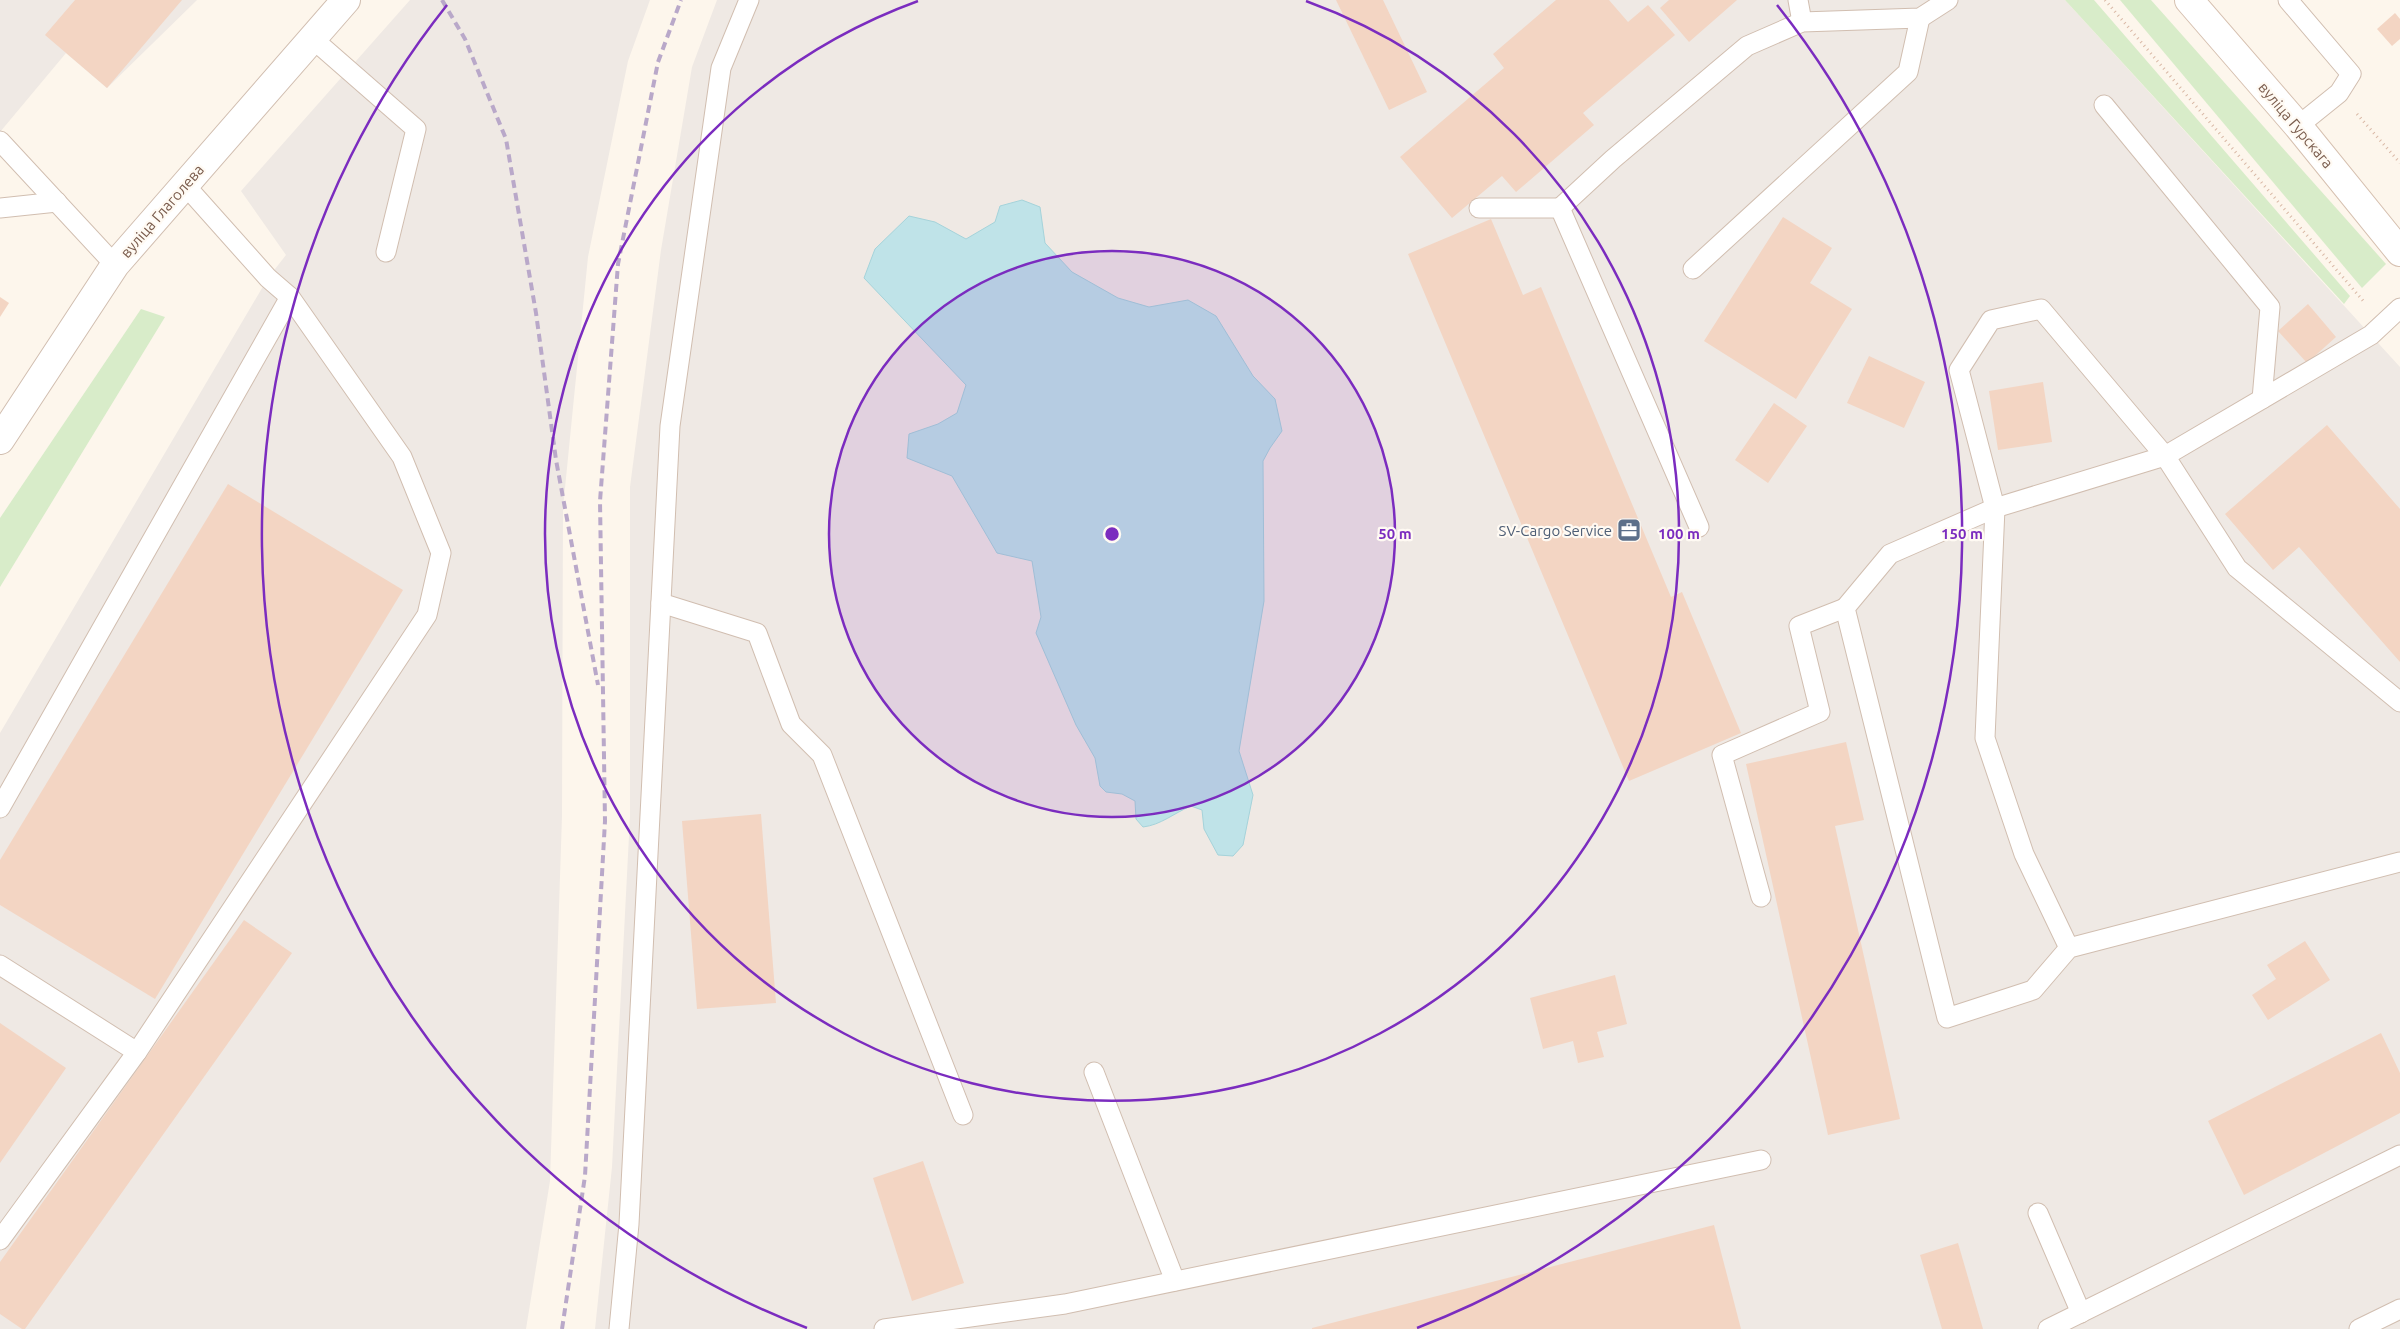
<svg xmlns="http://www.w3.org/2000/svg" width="2400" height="1329" font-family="Ubuntu,sans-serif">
	<rect width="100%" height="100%" fill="#fdf6ec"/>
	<!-- industrial -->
	<g fill="#efe9e4">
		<path d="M0,0H197L107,88L66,53L0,132Z"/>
		<path d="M410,0H650L628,61L588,257L563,508L562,816L550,1181L526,1329H0V733L268,278L286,255L241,191Z"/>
		<path d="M717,0H2065L2400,367V1329H595L612,1167L630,816V487L661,250L692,67Z"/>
	</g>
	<!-- green -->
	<g fill="#d8ecc9">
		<path d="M2065,0H2094L2350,296L2344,304Z"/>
		<path d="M2120,0H2151L2386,264L2362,288Z"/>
		<path d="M141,309L165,317L0,587V518Z"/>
	</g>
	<!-- water -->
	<path fill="#bfe3e8" stroke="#a5d3da" d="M1022,200L1040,207L1045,243L1072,272L1118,298L1149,307L1188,300L1216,316L1253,376L1275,399L1282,431L1270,448L1263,461L1264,601L1239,751L1253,795L1243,845L1233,856L1218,855L1204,829L1202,810L1191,806C1174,813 1161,825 1143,827L1136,819L1135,801L1122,794L1106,792L1100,786L1095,758L1076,725L1036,633L1041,617L1032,561L997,553L952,476L907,458L909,434L938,424L957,413L966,385L864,278L875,249L909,216L935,222L966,239L995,222L1000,206Z"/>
	<!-- building -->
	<g fill="#f3d5c3">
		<path d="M75,0H182L107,88L45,35Z"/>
		<path d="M1336,0H1383L1427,92L1389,110Z"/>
		<path d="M1556,0H1609L1628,22L1648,5L1675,35L1583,113L1594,125L1516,192L1502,176L1452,218L1400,157L1504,68L1493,54Z"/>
		<path d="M1669,0H1737L1689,42L1660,8Z"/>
		<path d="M2395,13L2400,19V39L2392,46L2377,29Z"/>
		<path d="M1783,217L1832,248L1810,283L1852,309L1796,399L1704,341Z"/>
		<path d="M1491,219L1523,295L1541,287L1671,597L1682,592L1741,733L1629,781L1408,254Z"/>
		<path d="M0,297L9,303L0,317Z"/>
		<path d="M2308,304L2336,337L2307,363L2278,331Z"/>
		<path d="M1869,356L1925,382L1904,428L1847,403Z"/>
		<path d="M2043,382L2052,442L1998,450L1989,391Z"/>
		<path d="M1774,403L1807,426L1768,483L1735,460Z"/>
		<path d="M2327,425L2400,509V662L2299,547L2273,570L2225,514Z"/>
		<path d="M228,484L403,590L155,999L0,905V860Z"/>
		<path d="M1846,742L1864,820L1835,826L1900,1119L1828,1135L1746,764Z"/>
		<path d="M761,814L776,1003L697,1009L682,821Z"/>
		<path d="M244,920L292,953L25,1329H22L0,1314V1262Z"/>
		<path d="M2305,941L2330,980L2268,1020L2252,995L2276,979L2267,965Z"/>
		<path d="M1615,975L1627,1024L1597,1032L1604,1057L1578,1063L1573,1041L1543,1049L1530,998Z"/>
		<path d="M0,1023L66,1068L0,1163Z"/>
		<path d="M2381,1033L2400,1073V1113L2244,1195L2208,1121Z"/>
		<path d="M923,1161L964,1283L912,1301L873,1178Z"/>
		<path d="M1714,1225L1741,1329H1312V1328Z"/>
		<path d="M1958,1243L1983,1329H1942L1920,1255Z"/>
	</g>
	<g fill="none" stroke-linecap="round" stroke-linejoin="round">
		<!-- service casing -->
		<g stroke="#d1beb0" stroke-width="21">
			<g id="service">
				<path d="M1798,0L1802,22"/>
				<path d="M2288,0L2351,74L2339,93L2298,126"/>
				<path d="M313,39L416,129L386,252"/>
				<path d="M2104,105L2270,307L2262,399"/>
				<path d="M0,141L115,265"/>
				<path d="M0,208L57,202"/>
				<path d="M1479,208H1560"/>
				<path d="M1693,269L1908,72L1920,18"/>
				<path d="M2400,308L2371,335L2165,456L1995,508L1890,554L1845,608L1947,1018L2033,990L2069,948L2400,862"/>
				<path d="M1699,527L1560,208L1613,159L1747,46L1802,22L1920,18L1948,0"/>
				<path d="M661,603L757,633L791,724L822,755L963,1115"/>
				<path d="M0,808L290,297"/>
				<path d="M1761,897L1722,755L1820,712L1799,626L1845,608"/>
				<path d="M2069,948L2024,854L1985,738L1995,508L1959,370L1991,320L2041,309L2165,456L2237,568L2400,702"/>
				<path d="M0,965L137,1052L427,615L441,553L402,457L290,297L268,278L185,185"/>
				<path d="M1094,1072L1175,1281"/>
				<path d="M2038,1213L2081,1313"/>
				<path d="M0,1240L137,1052"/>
				<path d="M619,1329L629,1224L670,426L721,68L749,0"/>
				<path d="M884,1329L1065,1304L1761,1160"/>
				<path d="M2048,1329L2400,1155"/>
				<path d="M2359,1329L2400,1309"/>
			</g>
		</g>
		<!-- minor casing -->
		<g stroke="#d1beb0" stroke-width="30">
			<path id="minor" d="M0,440L115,265L346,0"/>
		</g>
		<!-- secondary casing -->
		<g stroke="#d6c0b0" stroke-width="30">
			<path id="secondary" d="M2189,0L2298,126L2400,252"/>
		</g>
		<!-- path -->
		<g stroke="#d9b8a5" stroke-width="3" stroke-dasharray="1 4" stroke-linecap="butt">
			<path d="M2105,0L2365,303"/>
			<path d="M2357,114L2400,163"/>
		</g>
		<!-- service -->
		<use href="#service" stroke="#fff" stroke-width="19"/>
		<!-- minor -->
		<use href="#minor" stroke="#fff" stroke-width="28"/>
		<!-- secondary -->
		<use href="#secondary" stroke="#fff" stroke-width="28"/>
		<!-- rail -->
		<g stroke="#b9a8c9" stroke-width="4" stroke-dasharray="8 5" stroke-linecap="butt">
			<path d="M442,0L465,39L506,139L536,313L556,460L598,685"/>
			<path d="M562,1329L585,1176L605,821L600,501L618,264L658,62L681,0"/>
		</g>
	</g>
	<!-- distance rings -->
	<circle cx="1112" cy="534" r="283" fill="#7b2cbf" fill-opacity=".12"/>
	<g fill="none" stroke="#7b2cbf" stroke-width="2.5">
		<circle cx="1112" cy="534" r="283"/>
		<path d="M1306 1A567 567 0 1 1 918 1"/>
		<path d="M807 1328A850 850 0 0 1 447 5M1777 5A850 850 0 0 1 1417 1328"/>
	</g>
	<!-- icons -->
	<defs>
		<g id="office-square" transform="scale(1.25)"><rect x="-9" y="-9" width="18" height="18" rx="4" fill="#5c6f8a" stroke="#fffaf3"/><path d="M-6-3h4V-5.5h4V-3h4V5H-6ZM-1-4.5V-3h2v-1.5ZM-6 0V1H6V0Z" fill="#fff"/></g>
	</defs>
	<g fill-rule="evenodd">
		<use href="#office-square" x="1629" y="530"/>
	</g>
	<g text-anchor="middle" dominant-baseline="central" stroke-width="4.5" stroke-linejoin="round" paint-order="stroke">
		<!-- street labels -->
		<g font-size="15" fill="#7a5c4d" stroke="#fffaf3">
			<text transform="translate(2296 125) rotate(50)">вуліца Гурскага</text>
			<text transform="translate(162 211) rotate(-49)">вуліца Глаголева</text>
		</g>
		<!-- service labels -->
		<g font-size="15" fill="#4e5e75" stroke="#fffaf3" text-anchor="end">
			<text x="1612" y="530">SV-Cargo Service</text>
		</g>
	</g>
	<circle cx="1112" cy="534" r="8" fill="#7b2cbf" stroke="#fffaf3" stroke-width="2.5"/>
	<g font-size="15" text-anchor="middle" font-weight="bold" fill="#7b2cbf" stroke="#fffaf3" stroke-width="4.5" stroke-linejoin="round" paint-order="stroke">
		<text x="1395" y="539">50 m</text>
		<text x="1679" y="539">100 m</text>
		<text x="1962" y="539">150 m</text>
	</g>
</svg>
